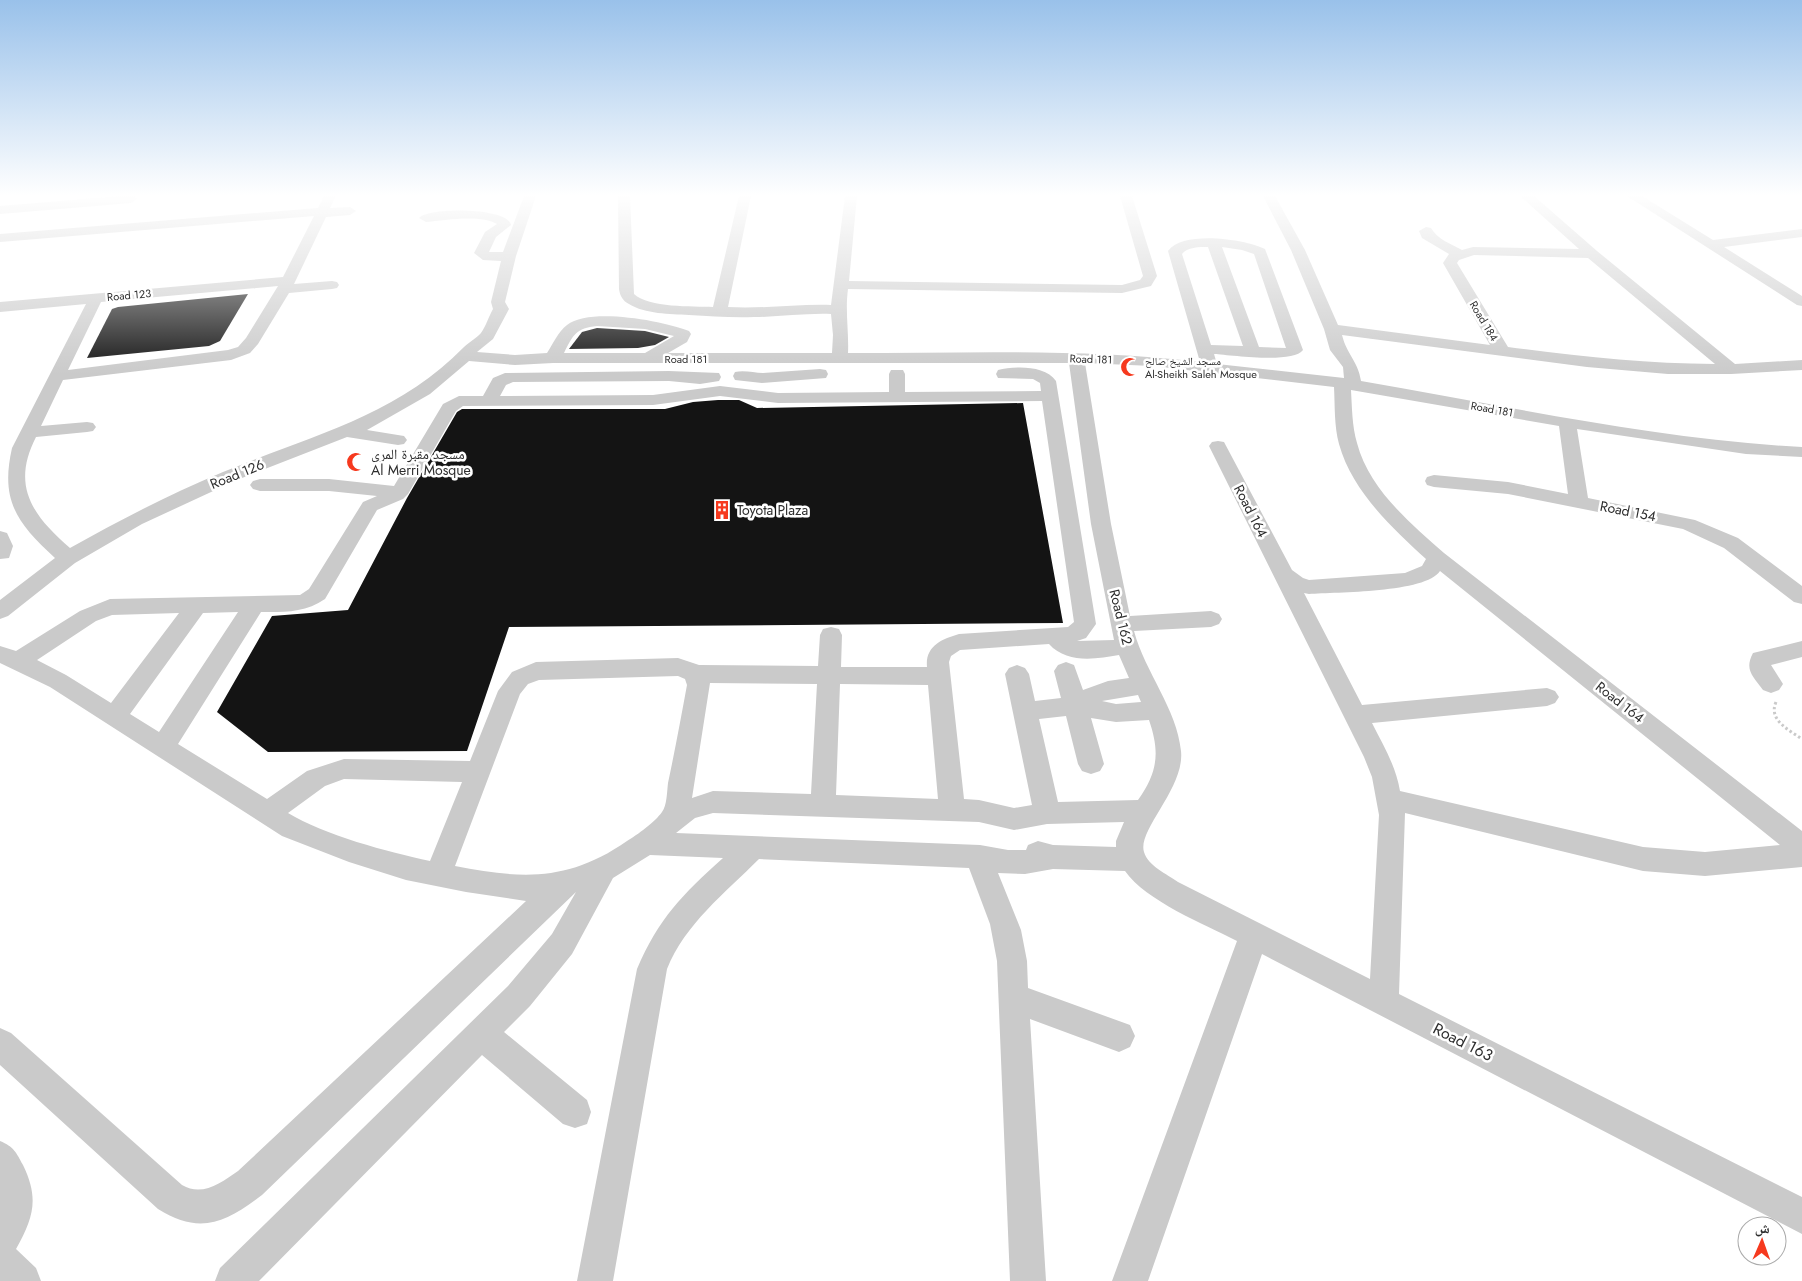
<svg xmlns="http://www.w3.org/2000/svg" width="1802" height="1281" font-family="Jost,'Noto Naskh Arabic',sans-serif">
	<rect width="100%" height="100%" fill="#fff"/>
	<!-- building -->
	<g fill="#141414">
		<path d="M248,294L220,341L209,346L87,358L112,309L118,307Z"/>
		<path d="M597,328L645,331L669,337L655,345L638,348L569,349L582,332Z"/>
		<path d="M718,400H739L757,408L1023,403L1063,623L509,627L467,751L268,752L217,712L272,616L348,610L407,498L457,412L462,409H665L693,402Z"/>
	</g>
	<g fill="none" stroke-linecap="round" stroke-linejoin="round">
		<!-- path -->
		<path stroke="#cacaca" stroke-width="3" stroke-dasharray="2.5 2.5" stroke-linecap="butt" d="M1776,702C1768,720 1789,730 1802,739"/>
		<!-- minor -->
		<g fill="#cacaca" fill-rule="evenodd">
			<path d="M121,196H134L137,199L131,203L0,214V206Z"/>
			<path d="M324,196H336L330,208L350,207L356,211L350,215L326,217L294,284L332,281L337,282L339,285L337,288L332,289L289,293L258,344L250,353L231,360L63,380L41,426L87,422L93,423L96,427L93,431L87,432L36,437C11,486 32,515 70,548C120,520 170,494 223,472C309,436 396,417 464,347C469,342 477,338 481,333C486,326 489,316 493,309L491,302L501,261L483,260L474,253L485,232L497,224C482,214 444,220 426,222L419,218C428,207 508,207 511,225L496,237L489,252H503L524,196H536L516,256L505,302L509,309L493,339L477,352L515,355L547,353C553,344 558,332 567,325C590,307 663,321 689,331L691,334L687,342L668,353H832L833,335L831,314C805,313 780,317 754,317C732,318 711,316 689,315C670,314 645,314 629,304C623,301 620,296 619,289L618,196H630L634,294C649,308 692,306 713,307L739,196H751L728,307C762,309 796,304 831,305L845,196H857L849,281L1122,285L1140,280L1143,276L1120,196H1132L1157,276L1151,286L1122,293L848,289C845,311 849,332 848,353C965,353 1083,348 1200,362L1168,251C1183,230 1245,239 1265,249L1303,350C1293,364 1231,355 1214,354L1217,364L1344,378L1343,367L1330,350L1324,329L1291,250L1263,196H1275L1305,250L1338,325L1490,345L1443,263L1449,254L1422,238L1419,231L1426,227L1431,228C1437,239 1451,244 1462,250L1473,247L1579,249L1520,196H1534L1597,251L1735,364L1802,360V370L1731,374H1668L1587,367L1342,335C1347,355 1358,361 1361,381C1507,406 1654,439 1802,447V457L1746,454L1577,429L1588,498L1695,520L1738,538L1802,586V604L1794,602L1724,548L1683,529L1508,494L1434,487L1427,485L1425,481L1427,477L1434,475L1508,482L1568,494L1559,426L1351,390C1352,407 1352,426 1357,443C1369,489 1410,523 1444,553L1802,831V867L1705,876L1643,871L1405,813L1399,994L1802,1197V1234L1262,954L1148,1281H1112L1237,941C1204,924 1146,901 1125,871L1053,869L1025,874L998,873L1021,930L1027,961L1028,988L1130,1025L1135,1036L1130,1047L1119,1052L1030,1019L1046,1281H1010L997,961L990,924L969,868L759,859C725,893 685,924 667,969L613,1281H577L637,969C659,918 682,895 723,858L650,855L613,878L572,954L530,1006L504,1032L587,1100L591,1112L587,1124L575,1128L563,1124L482,1055L259,1281H215L220,1268L508,986L552,934L576,892L262,1195C225,1223 200,1235 158,1209L0,1065V1028L11,1033L182,1185C202,1197 221,1183 238,1171L526,901L466,892L406,880L349,862L282,836L50,687L0,663V646L16,651L80,611L110,599L300,595L309,589L363,502L377,496L329,491H260L253,489L250,485L253,481L260,479H329L394,486L443,404L459,396H483L493,378L505,373L669,371L719,373L721,377L719,381L700,384L669,381L513,382L506,385L500,396L653,395L720,386L778,393L889,392V374L891,370H903L905,374V392L1041,391L1040,383L1033,379L998,378L996,374L998,370C1015,366 1045,365 1056,381L1096,624L1086,638L1077,641L1114,640L1091,524L1069,363H553L515,365L469,361L430,394L367,430L404,436L407,440L404,444L398,445L347,437L237,480L142,524L75,563L8,616L0,619V600L55,558C17,523 0,501 12,448L86,304L0,312V302L283,277L314,216L0,242V234L318,208ZM1208,247L1243,346L1211,345L1182,254C1187,247 1199,247 1208,247ZM1222,247L1242,250L1254,254L1286,348L1259,347ZM1474,255L1588,258L1715,364C1645,364 1577,356 1508,347L1457,263L1459,260ZM278,286L246,338L238,347L228,350L68,370L101,302ZM597,326L645,329L674,336L645,353H564C573,335 576,328 597,326ZM1085,363L1152,366L1334,387C1335,406 1334,426 1339,444C1352,491 1392,528 1426,559L1422,566L1405,573L1309,580L1303,578L1292,570L1224,442L1218,441L1212,442L1209,446L1364,757L1372,777L1379,815L1370,979L1178,882C1167,874 1148,866 1144,852C1137,830 1185,788 1181,751C1177,709 1145,672 1134,631L1211,627L1219,624L1222,619L1219,614L1211,611L1130,616L1111,524ZM720,396L778,403L1042,401L1074,622L1068,627L959,634C942,639 925,646 927,667H841L842,635L839,629L831,627L823,629L820,635L818,666L699,665L678,658L536,662L512,672L498,691L470,761L344,759L307,771L267,799L178,744L261,612C284,612 305,613 325,599L377,510L403,499L408,494L456,411L463,406L653,405ZM1440,571L1780,845L1705,852L1643,847L1400,791C1396,766 1383,745 1372,723L1547,706L1555,703L1559,697L1555,691L1547,688L1362,705L1304,593L1309,594C1336,592 1426,593 1440,571ZM238,612L159,732L130,714L203,613ZM179,613L111,703L66,675L37,660L96,621L112,615ZM1049,644C1067,664 1096,659 1119,655L1129,678L1108,681L1083,690L1074,665L1066,662L1058,665L1054,671L1061,698L1035,701L1029,674L1025,668L1017,665L1009,668L1005,674L1032,805L1014,808L979,800L964,799L949,662L951,656L960,650ZM678,676L685,679L687,685C681,718 675,750 668,783C667,791 667,806 662,812C655,822 637,835 627,841C568,882 522,879 455,866L520,694L528,684L539,680ZM710,683L817,684L811,794L713,791L692,798ZM840,684L928,685L938,799L836,795ZM1138,695L1141,702L1116,704L1102,701ZM1066,716L1078,764L1082,771L1091,774L1100,771L1104,764L1091,718L1116,722L1149,720C1160,752 1158,772 1138,800L1058,802L1039,719ZM344,779L462,782L430,861C388,852 324,835 288,813L325,786ZM713,813L979,822L1014,830L1047,824L1124,822L1116,841V847L1053,845L1038,841L1028,845L1026,850H1008L980,845L676,833L695,818Z"/>
			<path d="M1627,196H1642L1713,240L1802,229V237L1724,247L1802,296V306L1797,305Z"/>
			<path d="M820,369L826,370L828,374L826,378L762,383L735,380L733,376L735,372C745,370 754,373 763,373C782,372 801,370 820,369Z"/>
			<path d="M0,531L7,533L13,546L9,558L0,559Z"/>
			<path d="M1802,641V657L1771,665L1783,684L1779,690L1771,693L1763,690C1753,676 1744,670 1753,653Z"/>
			<path d="M0,1141C14,1147 16,1152 23,1165C39,1198 34,1217 16,1249L36,1268L41,1281H0Z"/>
		</g>
	</g>
	<!-- sky -->
	<linearGradient id="sky" x2="0" y2="1"><stop stop-color="#99c1ea"/><stop offset="0.52" stop-color="#fff"/><stop offset="1" stop-color="#fff" stop-opacity="0"/></linearGradient>
	<rect width="1802" height="375" fill="url(#sky)"/>
	<!-- icons -->
	<defs>
		<g id="mosque-bare" transform="scale(1.5)"><path d="M3.5-4.9A6 6 0 1 0 3.5 4.9A5 5 0 1 1 3.5-4.9Z" fill="#f6391e" stroke="#fff" stroke-width="2.5" paint-order="stroke"/></g>
		<g id="building-bare" transform="scale(1.5)"><path d="M-4-6H4V6H1V3H-1V6H-4ZM-2.5-4.3h1.7v1.8h-1.7ZM.8-4.3h1.7v1.8H.8ZM-2.5-1h1.7V.8h-1.7ZM.8-1h1.7V.8H.8Z" fill="#f6391e" stroke="#fff" stroke-width="2.5" paint-order="stroke"/></g>
	</defs>
	<g fill-rule="evenodd">
		<use href="#mosque-bare" x="1130" y="367"/>
		<use href="#mosque-bare" x="356" y="462"/>
		<use href="#building-bare" x="722" y="510"/>
	</g>
	<g text-anchor="middle" dominant-baseline="central" stroke-width="5" stroke-linejoin="round" paint-order="stroke">
		<!-- far-street labels -->
		<g font-size="11" fill="#2d2d2d" stroke="#fff">
			<text transform="translate(129 295) rotate(-5)">Road 123</text>
			<text transform="translate(1484 321) rotate(59)">Road 184</text>
			<text x="686" y="359">Road 181</text>
			<text transform="translate(1091 359) rotate(2)">Road 181</text>
			<text transform="translate(1492 409) rotate(10)">Road 181</text>
		</g>
		<!-- far-poi labels -->
		<g font-size="11" fill="#2d2d2d" stroke="#fff" text-anchor="start">
			<text x="1145" y="361">مسجد الشيخ صالح<tspan x="1145" dy="13">Al-Sheikh Saleh Mosque</tspan></text>
		</g>
		<!-- poi labels -->
		<g font-size="14" fill="#2d2d2d" stroke="#fff" text-anchor="start">
			<text x="371" y="454">مسجد مقبرة المري<tspan x="371" dy="16">Al Merri Mosque</tspan></text>
			<text x="737" y="510">Toyota Plaza</text>
		</g>
		<!-- street labels -->
		<g font-size="14" fill="#2d2d2d" stroke="#fff">
			<text transform="translate(237 474) rotate(-22)">Road 126</text>
			<text transform="translate(1251 511) rotate(63)">Road 164</text>
			<text transform="translate(1628 511) rotate(11)">Road 154</text>
			<text transform="translate(1121 617) rotate(76)">Road 162</text>
			<text transform="translate(1620 702) rotate(38)">Road 164</text>
		</g>
		<!-- near-street labels -->
		<g font-size="16" fill="#2d2d2d" stroke="#fff">
			<text transform="translate(1463 1042) rotate(27)">Road 163</text>
		</g>
	</g>
	<!-- north arrow -->
	<g transform="translate(1762 1241) rotate(2)"><circle r="24" fill="#ffffff" stroke="#ababab"/>
	<path d="M0-4L9 19L0 12L-9 19Z" fill="#f6391e"/>
	<text y="-8" font-size="14" font-weight="bold" text-anchor="middle" fill="#2d2d2d">ش</text>
	</g>
</svg>
